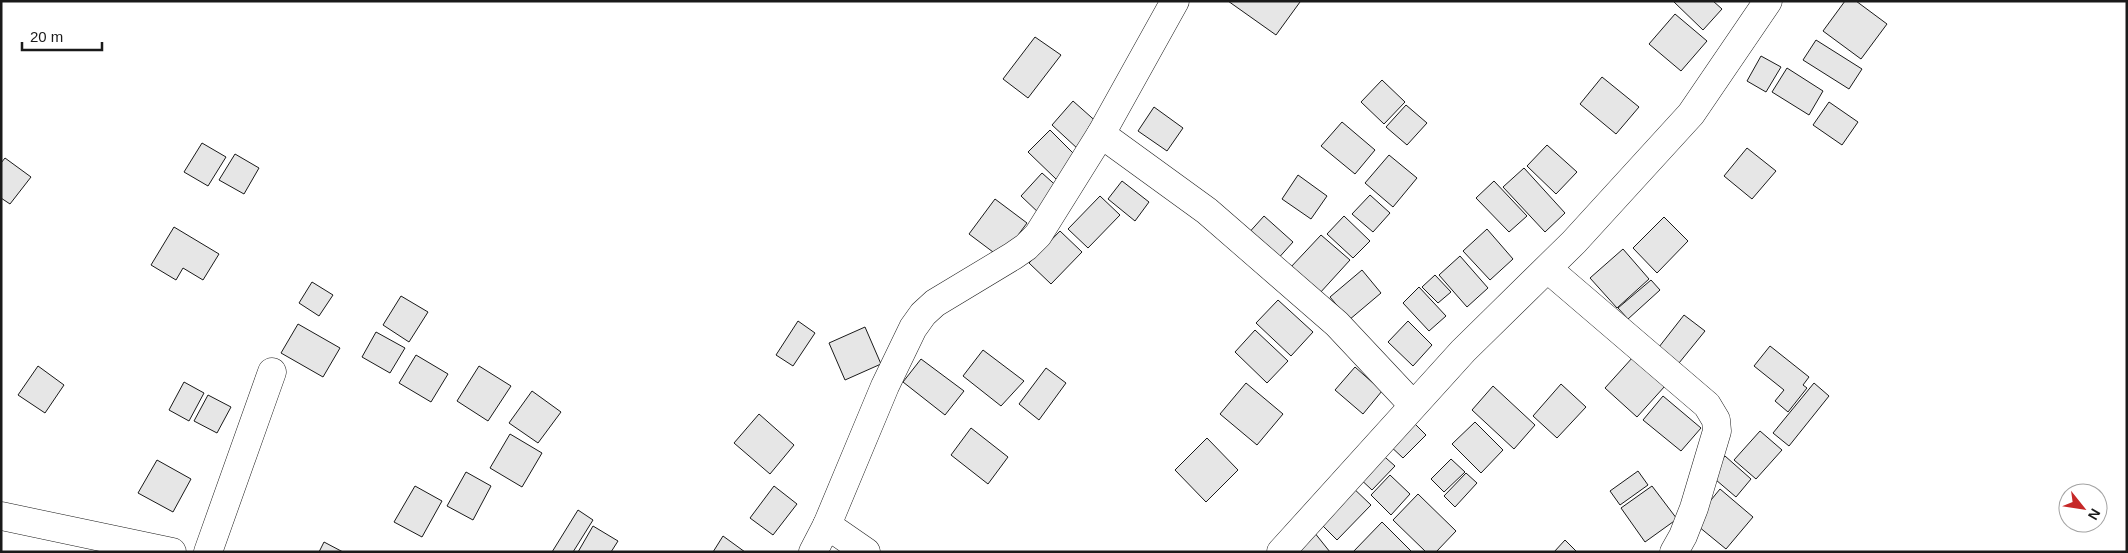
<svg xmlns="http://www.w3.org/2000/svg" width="2128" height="553" font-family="Arial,sans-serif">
	<rect width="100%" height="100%" fill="#fff"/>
	<!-- building -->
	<g fill="#e6e6e6" stroke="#1a1a1a">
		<path d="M1228,1H1299L1300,2L1276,35Z"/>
		<path d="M1673,1H1713L1722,9L1703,30Z"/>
		<path d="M1845,1H1856L1887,24L1861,59L1823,31Z"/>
		<path d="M1675,14L1707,41L1681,71L1649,44Z"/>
		<path d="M1035,37L1061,55L1028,98L1003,79Z"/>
		<path d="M1816,40L1862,69L1849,89L1803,60Z"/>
		<path d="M1761,56L1781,67L1766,92L1747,81Z"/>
		<path d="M1787,68L1823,91L1809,115L1772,92Z"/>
		<path d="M1602,77L1639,107L1616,134L1580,104Z"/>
		<path d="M1382,80L1405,102L1384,124L1361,102Z"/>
		<path d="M1073,101L1100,125L1078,149L1052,125Z"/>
		<path d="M1829,102L1858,122L1842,145L1813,125Z"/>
		<path d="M1406,105L1427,123L1407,145L1386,127Z"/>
		<path d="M1154,107L1183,128L1167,151L1138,131Z"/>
		<path d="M1342,122L1375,150L1355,174L1321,146Z"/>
		<path d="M1050,130L1077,157L1056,179L1028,152Z"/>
		<path d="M202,143L226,157L208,186L184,172Z"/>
		<path d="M1547,145L1577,172L1556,194L1527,166Z"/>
		<path d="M1747,148L1776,171L1752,199L1724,176Z"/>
		<path d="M235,154L259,168L244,194L219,180Z"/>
		<path d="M1389,155L1417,178L1393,207L1365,183Z"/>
		<path d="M5,158L31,177L10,204L1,198V163Z"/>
		<path d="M1524,168L1565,213L1545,232L1503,187Z"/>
		<path d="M1042,173L1061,190L1041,215L1021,196Z"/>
		<path d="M1298,175L1327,196L1311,219L1282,199Z"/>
		<path d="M1122,181L1149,202L1135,221L1108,199Z"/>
		<path d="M1494,181L1527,216L1509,232L1476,198Z"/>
		<path d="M1370,195L1390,213L1373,232L1352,214Z"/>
		<path d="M1100,196L1120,215L1088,248L1068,229Z"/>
		<path d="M995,199L1027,223L1001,258L969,234Z"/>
		<path d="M1264,216L1293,242L1275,262L1246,236Z"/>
		<path d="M1344,216L1370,241L1353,258L1327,234Z"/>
		<path d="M1664,217L1688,241L1657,273L1633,248Z"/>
		<path d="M174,227L219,254L203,280L183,268L176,280L151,265Z"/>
		<path d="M1487,229L1513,259L1490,280L1463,251Z"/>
		<path d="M1060,231L1082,252L1051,284L1029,263Z"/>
		<path d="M1321,235L1350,260L1319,294L1290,268Z"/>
		<path d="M1623,249L1649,279L1617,308L1590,278Z"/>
		<path d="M1460,256L1488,288L1467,307L1439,275Z"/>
		<path d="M1362,270L1381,293L1349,320L1330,297Z"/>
		<path d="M1435,275L1451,292L1438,303L1422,287Z"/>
		<path d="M1651,280L1660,290L1628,319L1618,308Z"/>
		<path d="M312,282L333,295L319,316L299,303Z"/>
		<path d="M1419,287L1446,316L1429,331L1403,303Z"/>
		<path d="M401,296L428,312L409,342L383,325Z"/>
		<path d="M1278,300L1313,332L1291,356L1256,323Z"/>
		<path d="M1684,315L1705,331L1679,363L1659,347Z"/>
		<path d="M798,321L815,333L793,366L776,355Z"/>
		<path d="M1408,321L1432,345L1413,366L1388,342Z"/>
		<path d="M298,324L340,348L323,377L281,353Z"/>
		<path d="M865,327L881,364L845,380L829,343Z"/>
		<path d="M1255,330L1288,361L1267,383L1235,352Z"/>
		<path d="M376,332L405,348L390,373L362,357Z"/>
		<path d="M1770,346L1809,377L1803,385L1807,388L1788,412L1775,401L1784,390L1754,366Z"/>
		<path d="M983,350L1024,381L1001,406L963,376Z"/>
		<path d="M416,355L448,374L431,402L399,383Z"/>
		<path d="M1633,357L1665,386L1637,417L1605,388Z"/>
		<path d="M921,359L964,391L945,415L903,382Z"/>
		<path d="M38,366L64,385L45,413L18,395Z"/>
		<path d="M479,366L511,386L488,421L457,401Z"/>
		<path d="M1355,367L1382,391L1363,414L1335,390Z"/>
		<path d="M1046,368L1066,383L1039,420L1019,404Z"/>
		<path d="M184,382L204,393L189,421L169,410Z"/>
		<path d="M1246,383L1283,414L1257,445L1220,414Z"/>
		<path d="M1814,383L1829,396L1789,446L1773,433Z"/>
		<path d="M1561,384L1586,407L1557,438L1533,416Z"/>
		<path d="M1493,386L1535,425L1514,449L1472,410Z"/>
		<path d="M532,391L561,412L538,443L509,423Z"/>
		<path d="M208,395L231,407L217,433L194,421Z"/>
		<path d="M1663,396L1701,428L1681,451L1643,420Z"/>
		<path d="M759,414L794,445L770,474L734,443Z"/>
		<path d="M1410,419L1426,435L1403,458L1387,443Z"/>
		<path d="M1475,422L1503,450L1481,473L1452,444Z"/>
		<path d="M971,428L1008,457L988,484L951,455Z"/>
		<path d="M1760,431L1782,450L1756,479L1734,460Z"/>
		<path d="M510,434L542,453L522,487L490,468Z"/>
		<path d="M1207,438L1238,470L1206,502L1175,470Z"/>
		<path d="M1378,451L1395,466L1372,490L1355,474Z"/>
		<path d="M1725,456L1751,479L1736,497L1709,474Z"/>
		<path d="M1451,459L1465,472L1444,492L1431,479Z"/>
		<path d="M157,460L191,479L173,512L138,493Z"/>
		<path d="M1638,471L1648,485L1620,505L1610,491Z"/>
		<path d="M466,472L491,486L473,520L447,506Z"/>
		<path d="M1466,473L1477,483L1455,507L1444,496Z"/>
		<path d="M1390,475L1410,494L1391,515L1371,495Z"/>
		<path d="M1350,485L1371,505L1337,540L1317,520Z"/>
		<path d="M415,486L442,501L422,537L394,522Z"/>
		<path d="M774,486L797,504L773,535L750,518Z"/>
		<path d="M1652,486L1677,519L1645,542L1621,508Z"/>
		<path d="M1720,489L1753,517L1726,549L1693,522Z"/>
		<path d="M1418,494L1456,531L1436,552H1426L1393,520Z"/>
		<path d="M578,510L593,520L573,552H552Z"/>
		<path d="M1382,522L1412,552H1353Z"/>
		<path d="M593,526L618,541L611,552H578Z"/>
		<path d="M1314,532L1330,552H1291Z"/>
		<path d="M723,536L745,552H713Z"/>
		<path d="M1565,540L1577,552H1554Z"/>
		<path d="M324,542L343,552H319Z"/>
	</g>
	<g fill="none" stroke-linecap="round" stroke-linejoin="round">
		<!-- minor casing -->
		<g stroke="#1a1a1a" stroke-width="29">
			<g id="minor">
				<path d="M1101,134L1207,211L1337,324L1413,405"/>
				<path d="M1548,269L1707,405L1716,420L1717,431L1694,508L1683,536L1674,552"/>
				<path d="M1,516L172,552"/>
				<path d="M827,525L885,386L913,328L923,314L935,303L1013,256L1026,247L1038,235L1101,134L1175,1"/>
				<path d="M208,552L272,372"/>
				<path d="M813,552L827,525L866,552"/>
				<path d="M1281,552L1463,351L1574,242L1691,114L1768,1"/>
			</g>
		</g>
		<!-- minor -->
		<use href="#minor" stroke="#fff" stroke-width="28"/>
	</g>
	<!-- border -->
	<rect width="2128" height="553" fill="none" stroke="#1a1a1a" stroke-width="5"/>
	<!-- north arrow -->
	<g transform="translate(2083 508) rotate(120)"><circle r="24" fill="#ffffff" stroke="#a3a3a3"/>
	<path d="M0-4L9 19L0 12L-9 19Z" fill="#c62828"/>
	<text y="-8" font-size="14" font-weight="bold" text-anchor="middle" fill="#1a1a1a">N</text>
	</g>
	<!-- scale -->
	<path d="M22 42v8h80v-8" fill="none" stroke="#1a1a1a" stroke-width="2.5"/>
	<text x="30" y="42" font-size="15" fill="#1a1a1a" stroke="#ffffff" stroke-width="4" paint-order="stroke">20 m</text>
</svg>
